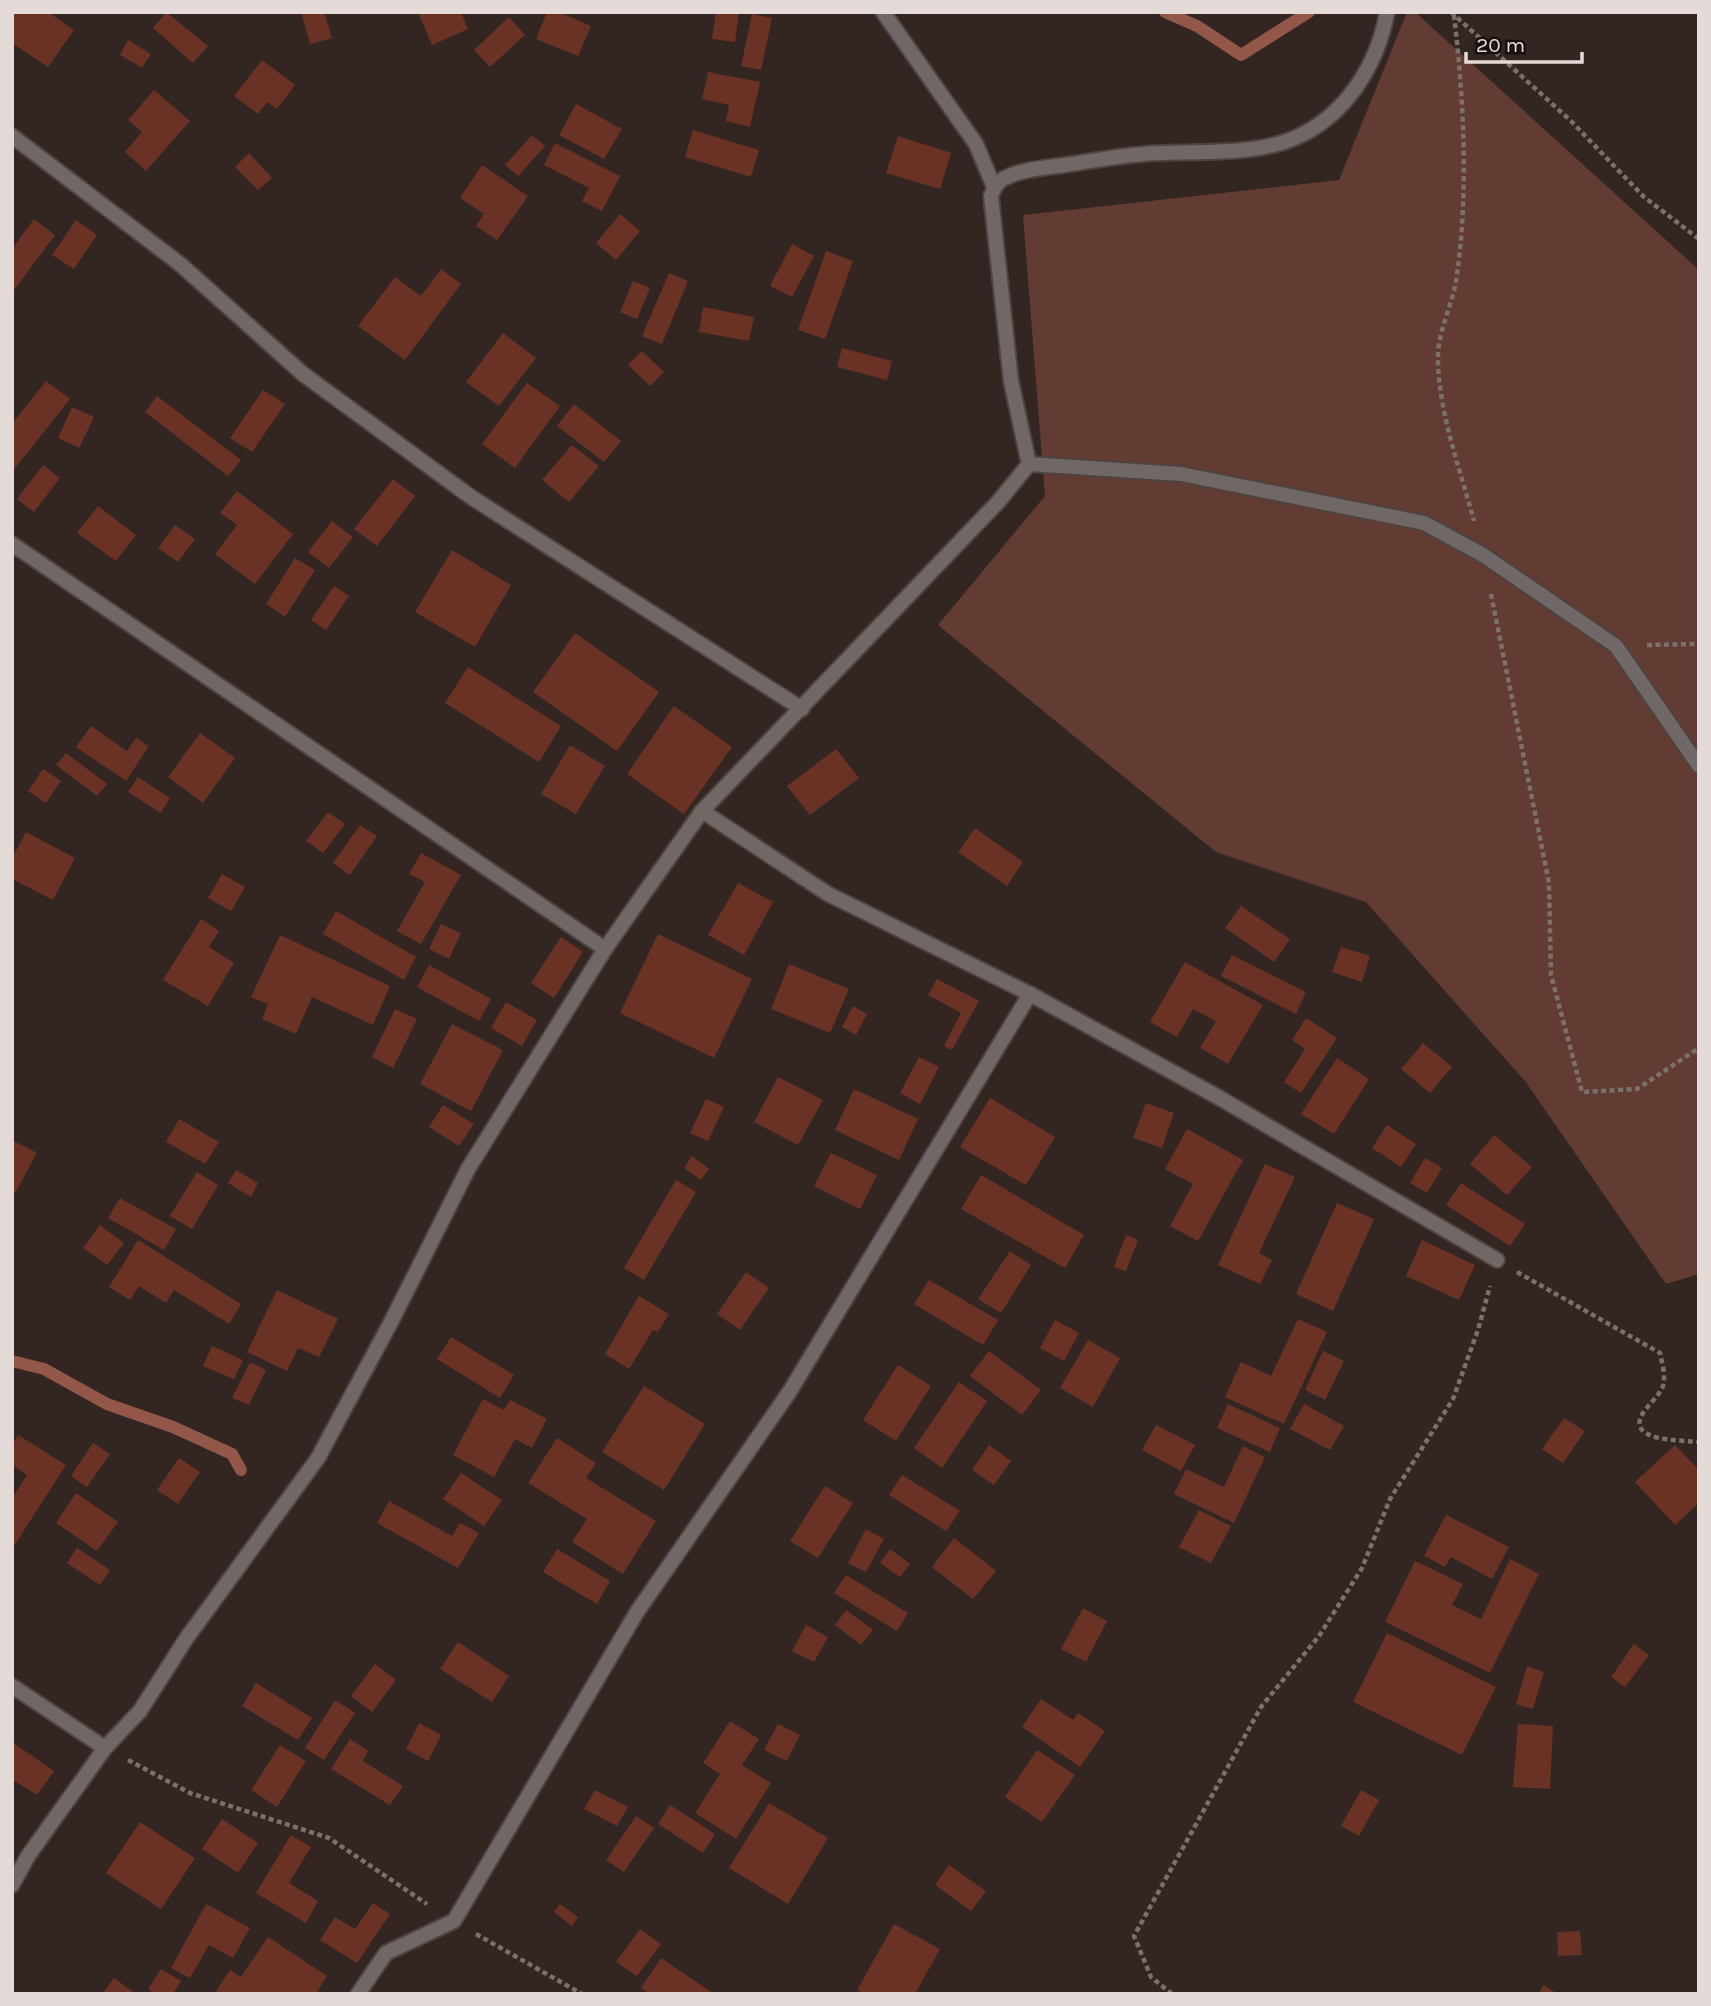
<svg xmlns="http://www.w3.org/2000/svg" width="1711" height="2006" font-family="Karla,sans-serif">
	<rect width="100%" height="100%" fill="#332622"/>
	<!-- green -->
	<path fill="#623c33" d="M1407,12H1415L1699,270V1274L1666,1284L1525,1081L1366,902L1216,852L938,625L1045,496L1023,215L1339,180Z"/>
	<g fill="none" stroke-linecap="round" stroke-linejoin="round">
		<!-- stream -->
		<g stroke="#925748" stroke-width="12">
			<path d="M1165,12L1197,26L1241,55L1309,12"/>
			<path d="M12,1361L44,1369L107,1404L173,1427L232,1454L241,1470"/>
		</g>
	</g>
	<!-- building -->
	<g fill="#693224">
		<path d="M12,12H48L74,30L48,67L12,43Z"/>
		<path d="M166,12L208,46L193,63L153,28Z"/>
		<path d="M301,12H324L332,38L310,44Z"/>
		<path d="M418,12H461L468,29L432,45Z"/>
		<path d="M547,12H559L591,26L578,56L536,39Z"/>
		<path d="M716,12H739L735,42L712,39Z"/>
		<path d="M752,14L772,18L761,70L741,66Z"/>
		<path d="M509,17L525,35L490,67L474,50Z"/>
		<path d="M128,40L151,54L142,68L120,55Z"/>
		<path d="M262,60L295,85L277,109L267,102L258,114L234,96Z"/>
		<path d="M708,72L760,82L750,127L726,121L729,105L702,99Z"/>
		<path d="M154,90L190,121L146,171L125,152L142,132L128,120Z"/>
		<path d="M576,104L622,129L604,159L559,135Z"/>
		<path d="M693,130L759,150L751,177L685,157Z"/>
		<path d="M532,135L545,146L518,176L505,165Z"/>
		<path d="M898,136L951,153L940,189L886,173Z"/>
		<path d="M555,143L620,176L602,211L582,201L589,188L544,165Z"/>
		<path d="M249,153L272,178L258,190L235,167Z"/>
		<path d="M482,165L528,196L497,240L476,226L484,214L460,198Z"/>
		<path d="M620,214L640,231L616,260L596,243Z"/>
		<path d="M34,219L55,235L12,293V249Z"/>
		<path d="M76,220L97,235L74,269L52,255Z"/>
		<path d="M792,244L814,256L792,297L770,286Z"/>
		<path d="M826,251L853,261L825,339L798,330Z"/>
		<path d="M441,269L461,284L405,360L358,326L395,277L421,296Z"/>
		<path d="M669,273L688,281L662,344L642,336Z"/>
		<path d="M633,281L650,288L637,319L620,312Z"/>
		<path d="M703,307L754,317L749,341L699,332Z"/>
		<path d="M503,333L536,358L499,406L466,382Z"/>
		<path d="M842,348L892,361L887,380L837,367Z"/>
		<path d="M642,351L664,372L650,386L628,365Z"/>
		<path d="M46,381L70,399L12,472V424Z"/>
		<path d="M527,383L560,406L515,468L482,444Z"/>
		<path d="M263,390L285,404L252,452L230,438Z"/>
		<path d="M157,396L241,460L228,476L145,412Z"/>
		<path d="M574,404L621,441L604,462L557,426Z"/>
		<path d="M72,407L94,417L79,448L58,438Z"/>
		<path d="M572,445L599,466L569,502L542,480Z"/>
		<path d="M43,465L60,478L34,512L17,499Z"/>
		<path d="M393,479L415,496L377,546L354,529Z"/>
		<path d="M237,491L293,534L255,584L215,554L237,525L220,513Z"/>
		<path d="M98,506L136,535L116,561L77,533Z"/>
		<path d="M332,521L353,537L329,568L308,552Z"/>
		<path d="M175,525L195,539L178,562L158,548Z"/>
		<path d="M452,550L511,585L475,647L415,612Z"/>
		<path d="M295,558L315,570L285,617L266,604Z"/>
		<path d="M334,586L349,596L326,630L311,620Z"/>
		<path d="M575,633L659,692L617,751L533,692Z"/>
		<path d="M468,667L561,726L539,762L445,703Z"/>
		<path d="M674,706L732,747L684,814L627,774Z"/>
		<path d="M91,726L127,751L136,738L149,746L126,781L76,747Z"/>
		<path d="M200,733L235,758L203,803L168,777Z"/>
		<path d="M570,745L605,766L576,814L541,794Z"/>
		<path d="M836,749L859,778L810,815L787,786Z"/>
		<path d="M66,753L107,784L97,796L56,765Z"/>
		<path d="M43,769L61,781L46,803L28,791Z"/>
		<path d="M138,777L170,798L161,813L128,792Z"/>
		<path d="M328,812L345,824L323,853L306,841Z"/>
		<path d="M360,825L377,836L350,875L333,863Z"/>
		<path d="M975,828L1023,862L1007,886L958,852Z"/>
		<path d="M26,832L75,858L53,900L12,879V858Z"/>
		<path d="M421,853L461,875L421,944L397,931L425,882L409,874Z"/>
		<path d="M222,874L245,887L231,911L208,898Z"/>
		<path d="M738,883L773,902L744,955L708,935Z"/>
		<path d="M1241,906L1290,939L1274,962L1225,928Z"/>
		<path d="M336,911L416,957L404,980L323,934Z"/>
		<path d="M201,919L219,931L209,947L234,963L208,1006L163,980Z"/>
		<path d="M441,924L461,933L449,959L429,949Z"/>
		<path d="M658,934L752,979L714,1058L620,1013Z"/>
		<path d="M280,935L390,986L373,1025L312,997L296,1034L262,1019L268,1004L251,997Z"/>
		<path d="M561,937L583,952L554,998L531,983Z"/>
		<path d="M1341,947L1370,956L1362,982L1332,972Z"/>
		<path d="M1232,955L1306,992L1296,1014L1221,976Z"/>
		<path d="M1185,962L1263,1005L1228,1064L1200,1048L1216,1021L1193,1009L1177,1037L1150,1022Z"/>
		<path d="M789,964L849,989L830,1033L771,1009Z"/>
		<path d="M429,965L491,999L479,1021L417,987Z"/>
		<path d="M937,979L979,1001L952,1050L944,1046L961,1013L928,995Z"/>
		<path d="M506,1002L537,1020L522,1046L491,1028Z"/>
		<path d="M853,1006L867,1014L856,1035L842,1027Z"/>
		<path d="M395,1009L417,1019L393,1068L372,1057Z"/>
		<path d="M1306,1018L1337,1038L1301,1093L1284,1082L1305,1049L1292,1040Z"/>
		<path d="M452,1024L503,1050L471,1111L420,1084Z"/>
		<path d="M1423,1043L1452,1067L1430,1093L1401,1069Z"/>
		<path d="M919,1057L939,1067L920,1104L900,1093Z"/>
		<path d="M1337,1058L1369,1079L1334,1134L1301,1114Z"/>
		<path d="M778,1077L823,1100L798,1145L754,1122Z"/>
		<path d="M854,1089L918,1119L899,1160L835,1130Z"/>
		<path d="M990,1098L1055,1137L1026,1185L960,1147Z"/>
		<path d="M706,1099L724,1107L708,1141L690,1133Z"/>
		<path d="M1146,1103L1174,1113L1162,1148L1133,1138Z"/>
		<path d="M443,1105L474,1124L459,1146L429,1127Z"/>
		<path d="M179,1119L219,1142L205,1164L166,1142Z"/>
		<path d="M1387,1125L1416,1144L1401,1167L1372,1148Z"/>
		<path d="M1187,1129L1243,1160L1198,1241L1170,1226L1193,1184L1165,1169Z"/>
		<path d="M1494,1135L1532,1167L1507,1195L1470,1164Z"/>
		<path d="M12,1140L37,1153L15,1193L12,1192Z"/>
		<path d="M831,1153L877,1175L860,1209L814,1186Z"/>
		<path d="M692,1156L709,1169L701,1180L684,1168Z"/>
		<path d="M1425,1158L1442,1168L1427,1193L1410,1183Z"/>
		<path d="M1265,1164L1295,1177L1259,1253L1272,1260L1260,1284L1218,1265Z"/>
		<path d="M236,1170L258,1183L251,1197L228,1183Z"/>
		<path d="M197,1172L218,1185L192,1229L170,1216Z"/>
		<path d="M981,1175L1084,1235L1065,1268L961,1209Z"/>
		<path d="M676,1180L696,1192L644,1280L624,1268Z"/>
		<path d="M1461,1183L1525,1224L1510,1246L1446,1205Z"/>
		<path d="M120,1198L176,1229L164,1250L108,1218Z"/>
		<path d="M1337,1203L1374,1219L1333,1311L1296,1294Z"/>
		<path d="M100,1225L124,1243L107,1265L83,1248Z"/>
		<path d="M1126,1235L1138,1240L1126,1271L1114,1267Z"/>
		<path d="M138,1240L241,1304L229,1324L174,1290L166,1303L139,1286L130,1300L109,1287Z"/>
		<path d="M1422,1240L1475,1265L1459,1300L1406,1276Z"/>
		<path d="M1010,1251L1031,1265L1001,1313L978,1299Z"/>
		<path d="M746,1272L769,1288L740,1330L717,1314Z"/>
		<path d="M929,1280L998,1320L983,1345L914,1304Z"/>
		<path d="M277,1290L338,1319L319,1357L298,1348L287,1371L247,1352Z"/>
		<path d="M639,1296L669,1314L658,1332L653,1330L629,1369L605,1354Z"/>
		<path d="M1298,1319L1327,1332L1284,1424L1225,1397L1241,1362L1271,1376Z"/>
		<path d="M1055,1320L1079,1333L1064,1361L1040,1348Z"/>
		<path d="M451,1337L514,1375L500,1398L437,1359Z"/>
		<path d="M1088,1340L1120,1358L1093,1407L1060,1388Z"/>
		<path d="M212,1346L243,1360L234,1379L203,1366Z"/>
		<path d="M989,1351L1041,1390L1022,1415L970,1376Z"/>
		<path d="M1323,1351L1344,1361L1325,1400L1305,1390Z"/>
		<path d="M250,1362L266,1370L249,1405L232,1398Z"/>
		<path d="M898,1365L931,1386L896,1441L863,1420Z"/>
		<path d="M959,1382L987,1401L942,1468L914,1448Z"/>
		<path d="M644,1386L705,1424L664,1490L602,1452Z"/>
		<path d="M483,1399L504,1410L510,1400L547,1419L532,1448L515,1439L494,1477L453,1455Z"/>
		<path d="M1228,1404L1280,1428L1270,1452L1217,1428Z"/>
		<path d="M1304,1404L1344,1426L1330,1450L1290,1429Z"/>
		<path d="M1564,1418L1585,1431L1563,1463L1542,1449Z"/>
		<path d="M1156,1425L1195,1445L1181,1471L1142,1450Z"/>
		<path d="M18,1435L66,1465L12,1549V1498L27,1475L12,1465V1445Z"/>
		<path d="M557,1438L596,1463L586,1478L656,1521L623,1574L572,1542L587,1519L528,1483Z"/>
		<path d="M93,1443L110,1454L87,1487L71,1476Z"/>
		<path d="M989,1445L1011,1461L994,1485L972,1470Z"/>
		<path d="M1675,1445L1699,1470V1503L1675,1525L1635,1482Z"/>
		<path d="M1243,1446L1265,1457L1234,1523L1174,1494L1186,1469L1224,1487Z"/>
		<path d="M179,1458L200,1472L178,1504L157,1490Z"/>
		<path d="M461,1473L502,1500L484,1526L443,1499Z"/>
		<path d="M902,1475L960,1511L946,1531L889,1495Z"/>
		<path d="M825,1486L853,1503L818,1558L790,1541Z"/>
		<path d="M76,1493L118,1522L97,1551L56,1523Z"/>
		<path d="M389,1501L452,1536L460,1523L479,1533L458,1568L377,1523Z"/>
		<path d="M1199,1510L1231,1526L1211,1563L1179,1547Z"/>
		<path d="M1446,1515L1509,1547L1492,1579L1451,1557L1445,1567L1424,1556Z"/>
		<path d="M866,1529L884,1539L866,1572L848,1563Z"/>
		<path d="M954,1538L996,1571L973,1599L932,1567Z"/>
		<path d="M77,1548L110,1570L100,1585L67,1563Z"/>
		<path d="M557,1549L610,1581L597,1604L543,1572Z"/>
		<path d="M890,1549L910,1564L900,1577L880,1563Z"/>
		<path d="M1510,1559L1539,1574L1490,1673L1385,1622L1415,1561L1463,1584L1452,1605L1481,1619Z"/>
		<path d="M846,1575L908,1613L897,1631L834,1593Z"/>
		<path d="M1083,1608L1107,1621L1086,1662L1061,1649Z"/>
		<path d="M846,1610L873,1630L861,1645L835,1625Z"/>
		<path d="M806,1625L828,1637L814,1662L792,1651Z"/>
		<path d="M1387,1633L1496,1687L1462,1755L1353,1702Z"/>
		<path d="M458,1642L509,1676L492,1702L440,1669Z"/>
		<path d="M1634,1644L1649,1655L1625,1687L1611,1677Z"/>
		<path d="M375,1664L396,1680L372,1712L351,1696Z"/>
		<path d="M1527,1666L1544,1672L1533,1709L1516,1704Z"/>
		<path d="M256,1683L312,1718L298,1740L242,1706Z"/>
		<path d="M1041,1699L1073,1720L1078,1713L1105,1731L1080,1767L1022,1727Z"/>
		<path d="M335,1700L355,1713L324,1760L305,1748Z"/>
		<path d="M730,1721L759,1739L742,1765L771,1783L736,1839L695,1813L720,1774L703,1763Z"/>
		<path d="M419,1723L441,1735L428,1761L406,1749Z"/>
		<path d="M778,1724L800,1735L787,1761L764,1750Z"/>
		<path d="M1518,1724L1553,1726L1550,1789L1513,1787Z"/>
		<path d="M350,1739L368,1751L363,1761L403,1786L390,1805L331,1769Z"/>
		<path d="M12,1742L54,1771L37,1795L15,1781L12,1785Z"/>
		<path d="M280,1745L306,1761L277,1807L251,1790Z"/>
		<path d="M1037,1750L1075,1775L1042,1822L1005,1797Z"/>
		<path d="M595,1790L628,1807L617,1826L584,1809Z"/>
		<path d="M1361,1790L1379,1800L1359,1836L1341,1826Z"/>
		<path d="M769,1803L828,1838L788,1904L729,1868Z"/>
		<path d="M670,1805L715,1834L703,1853L658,1824Z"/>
		<path d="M636,1816L654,1828L624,1872L606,1860Z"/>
		<path d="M222,1819L258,1843L238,1873L202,1849Z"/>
		<path d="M140,1822L195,1858L161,1909L106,1873Z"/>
		<path d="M291,1835L311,1847L289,1883L318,1901L306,1923L256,1893Z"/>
		<path d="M949,1865L986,1891L971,1911L935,1885Z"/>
		<path d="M373,1903L390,1914L357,1963L320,1940L335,1917L355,1929Z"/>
		<path d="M206,1904L250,1928L233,1958L209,1945L190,1978L171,1968Z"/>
		<path d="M560,1904L578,1917L572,1926L554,1912Z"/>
		<path d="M894,1924L940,1949L915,1994H864L857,1990Z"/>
		<path d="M640,1929L661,1944L637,1976L616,1962Z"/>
		<path d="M1580,1931L1582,1955L1558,1956L1557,1932Z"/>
		<path d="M268,1937L327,1976L316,1994H214L230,1970L241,1977Z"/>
		<path d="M661,1958L714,1994H650L641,1988Z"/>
		<path d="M161,1969L181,1981L173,1994H155L148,1989Z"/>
		<path d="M114,1978L136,1994H102Z"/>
		<path d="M1543,1985L1558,1994H1539Z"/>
	</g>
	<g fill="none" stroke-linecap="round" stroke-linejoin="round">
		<!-- street casing -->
		<g stroke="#4f433f" stroke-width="18">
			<g id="street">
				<path d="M883,12L976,144L994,187"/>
				<path d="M12,136L180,264L303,374L471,497L802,709"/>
				<path d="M1029,464L1181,474L1424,523L1483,555L1616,646L1699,766"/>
				<path d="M12,544L605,949"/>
				<path d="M702,811L828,894L1030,994L1218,1097L1497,1260"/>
				<path d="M12,1686L105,1748"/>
				<path d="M12,1885L28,1856L105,1748L140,1711L186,1639L318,1458L391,1322L468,1169L605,949L702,811L999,501L1029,464L1011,381L991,196C994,189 996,183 1003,179C1021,169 1044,168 1065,165C1091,161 1118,156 1144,154C1192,150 1254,157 1297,137C1346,115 1378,64 1387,12"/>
				<path d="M358,1994L386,1953L454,1921L637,1612L790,1391L1030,994"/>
			</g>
		</g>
		<!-- path -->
		<g stroke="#7b706c" stroke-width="4.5" stroke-dasharray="5 3.5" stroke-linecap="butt">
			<path d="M1451,12L1571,121L1644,197L1699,239"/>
			<path d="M1454,15C1464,101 1469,196 1456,281C1452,305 1439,330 1438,354C1437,408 1460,469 1474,521"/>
			<path d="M1491,594L1549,883L1551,975L1582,1092L1637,1089L1699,1048"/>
			<path d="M1647,645L1699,644"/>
			<path d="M1517,1272L1660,1353C1662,1363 1666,1376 1663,1386C1659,1396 1648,1405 1643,1413C1625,1442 1682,1440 1699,1442"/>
			<path d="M128,1760L190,1793L329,1838L427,1904"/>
			<path d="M476,1934L582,1994"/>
			<path d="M1172,1994L1151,1977L1134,1936L1261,1707L1319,1636L1362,1568L1390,1499L1453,1399L1478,1330L1490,1286"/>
		</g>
		<!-- street -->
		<use href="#street" stroke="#6f6866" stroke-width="14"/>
	</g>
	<!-- border -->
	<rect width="1711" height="2006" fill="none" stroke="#e4dad8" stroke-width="28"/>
	<!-- scale -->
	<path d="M1466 52v10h116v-10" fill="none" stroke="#e4dad8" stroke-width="3.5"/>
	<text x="1476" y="52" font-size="21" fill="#e4dad8" stroke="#17100f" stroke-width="5" paint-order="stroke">20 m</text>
</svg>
